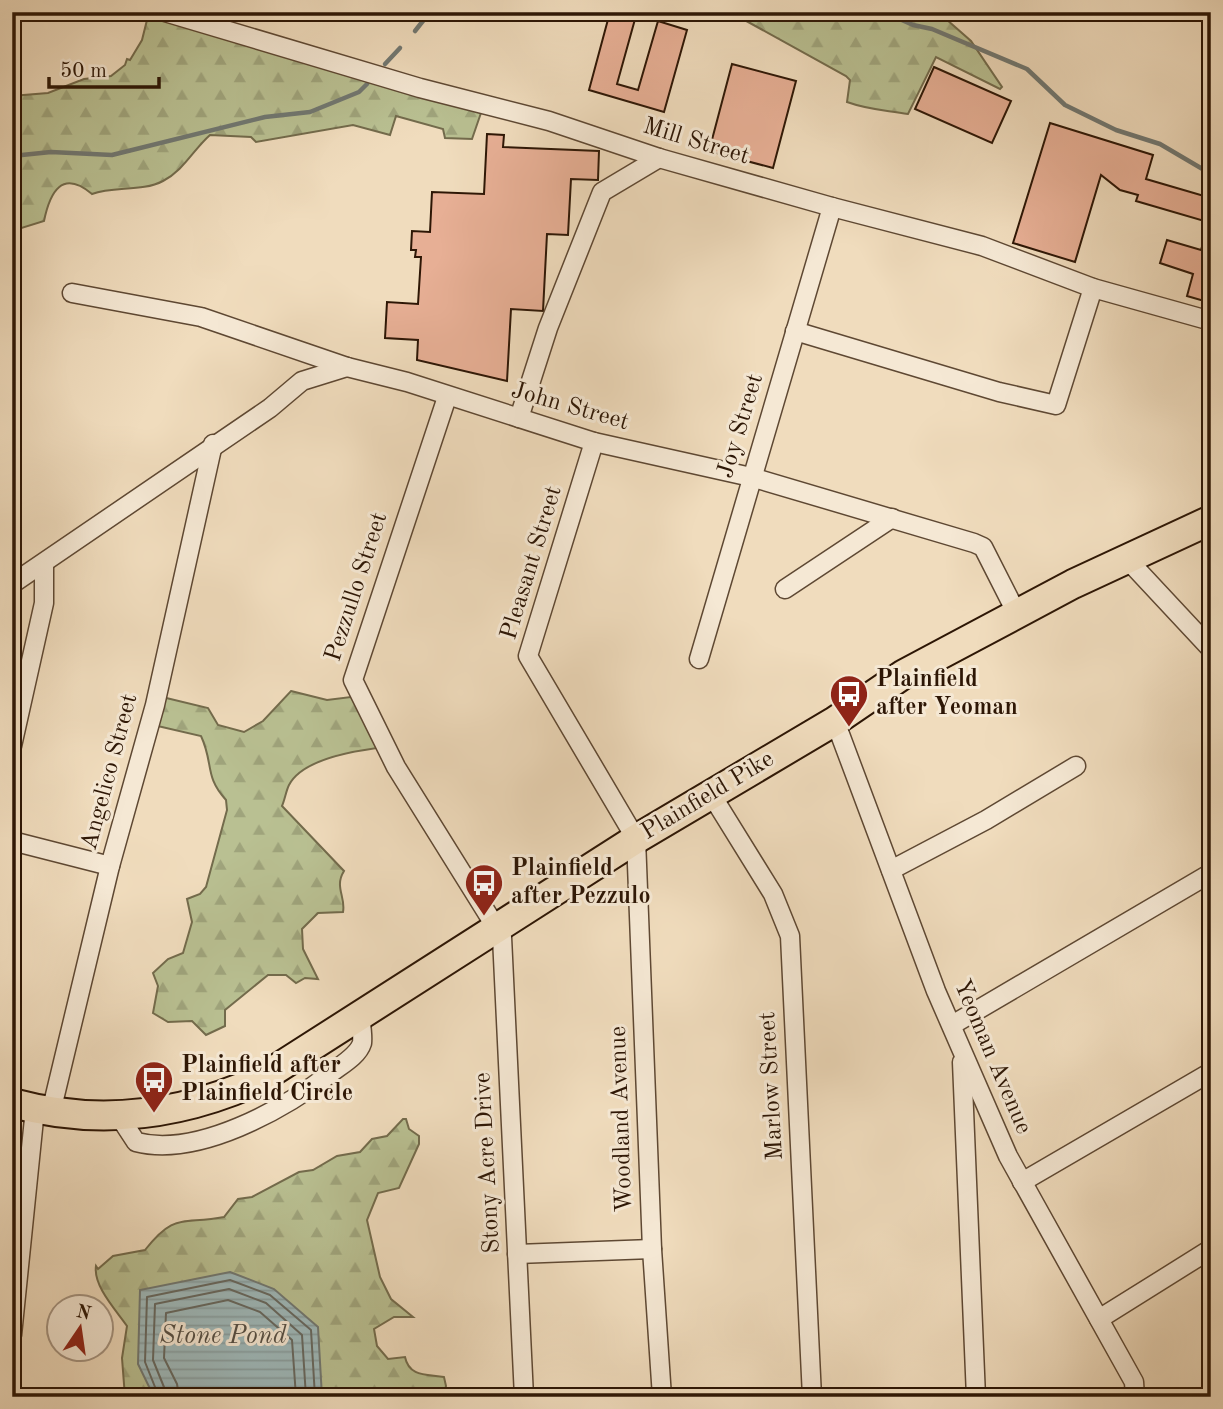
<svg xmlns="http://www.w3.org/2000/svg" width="1223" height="1409" font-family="'Old Standard TT',serif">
	<defs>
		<pattern id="forest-firs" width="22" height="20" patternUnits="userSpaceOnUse" patternTransform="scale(1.75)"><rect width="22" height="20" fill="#b9c092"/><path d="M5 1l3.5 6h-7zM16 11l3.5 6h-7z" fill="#9fa47c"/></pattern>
		<pattern id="water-rules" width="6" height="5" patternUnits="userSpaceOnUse" patternTransform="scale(1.75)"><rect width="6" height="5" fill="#9eb9bb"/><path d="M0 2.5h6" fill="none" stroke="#889e9f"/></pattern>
	</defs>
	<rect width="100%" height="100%" fill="#f0dcbd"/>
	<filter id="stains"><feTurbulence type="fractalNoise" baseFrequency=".00286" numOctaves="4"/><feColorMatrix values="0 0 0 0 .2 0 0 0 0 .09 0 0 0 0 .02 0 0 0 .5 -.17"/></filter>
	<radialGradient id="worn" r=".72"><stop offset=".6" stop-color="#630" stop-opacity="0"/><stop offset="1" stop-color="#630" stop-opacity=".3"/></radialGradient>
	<!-- forest -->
	<g fill="url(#forest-firs)" stroke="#736b4c" stroke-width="2">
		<path d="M149,12H168L482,110L472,139L445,138L443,129L396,116L390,135L353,125L256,142L251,137L210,135C193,150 184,170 163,181C142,192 114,186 92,194C62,169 50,192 44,221L12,231V96L48,93L84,79L111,76L125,65L127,59L130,60L142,40Z"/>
		<path d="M730,12H885L897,16L904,12H938L971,41L1002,87L1000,89L936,57L908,114C885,110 869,110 847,102L850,80L846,76Z"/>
		<path d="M291,691L327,700L359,696L386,747C359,750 303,758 289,785C286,791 285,799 282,806L344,871C334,887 346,897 343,912L318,913L302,929L303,949L318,979L305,978L296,983L286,975H268L225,1010V1026L206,1035L192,1021L168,1022L153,1013L158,986L153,973L168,959L183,953L192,922L187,899L200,894L206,887L227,810L226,800C204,776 214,764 201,736L149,724L158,696L208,708L218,725L244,732L263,721Z"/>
		<path d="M403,1119H406L409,1129L419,1136V1144L399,1188L378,1193L367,1220L380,1277L391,1299L413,1317H394L374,1329L377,1346L388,1359L405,1357C409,1377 427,1374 444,1377L446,1386L443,1397H125L122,1358L127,1326C116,1310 93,1286 96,1266L98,1269L113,1256L145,1250C175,1212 181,1225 224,1217L238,1199L252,1197L299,1172L313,1170L337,1156L360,1152L372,1139L387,1136Z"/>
	</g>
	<!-- water -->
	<path fill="url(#water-rules)" stroke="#717872" stroke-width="2" d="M230,1272L274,1289L318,1327L322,1397H154L138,1364L140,1290Z"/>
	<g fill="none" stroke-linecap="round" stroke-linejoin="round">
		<!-- shore -->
		<g stroke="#666860" stroke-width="2">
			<path d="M159,1397L145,1362L147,1297L230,1280L270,1295L311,1330L315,1397"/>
			<path d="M168,1397L153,1360L155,1304L229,1289L266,1303L302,1335L306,1397"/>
			<path d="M179,1397L177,1384L164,1358L166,1313L228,1300L260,1312L292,1340L296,1397"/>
		</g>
		<!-- stream -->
		<g stroke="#717872" stroke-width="4.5">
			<path d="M884,12L913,25L932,29L1027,69L1065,105L1116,130L1160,144L1211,174"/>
			<path d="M415,31L430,12"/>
			<path d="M385,64L400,48"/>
			<path d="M12,156L51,152L112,155L265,117L310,112L359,92L367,84"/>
		</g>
	</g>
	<!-- building -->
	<g fill="#e7af95" stroke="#2d1605" stroke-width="2">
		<path d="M610,12H637L617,84L638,90L658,21L687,30L664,112L589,90Z"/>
		<path d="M732,64L796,81L773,168L709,151Z"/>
		<path d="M934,67L1011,101L992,143L915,109Z"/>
		<path d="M1050,123L1153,155L1146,179L1211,198V223L1136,201L1138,195L1120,190L1101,175L1075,262L1013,243Z"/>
		<path d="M487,134L504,135L503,147L599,151L598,180L571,179L568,235L547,234L543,311L511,309L507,381L417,360L418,340L385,338L387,302L418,304L421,257H415L416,250H411L412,231L430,232L432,192L484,194Z"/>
		<path d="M1208,227H1211V303L1187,296L1193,274L1160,263L1167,240L1201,250Z"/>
	</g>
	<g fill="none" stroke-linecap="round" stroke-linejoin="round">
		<!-- street casing -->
		<g stroke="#5e4833" stroke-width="21">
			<g id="street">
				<path d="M165,12L420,88L549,121L659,158L832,207L982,246L1093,288L1211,321"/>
				<path d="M72,293L201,317L347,367L407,382L594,442L751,477L974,543L983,547L1017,614"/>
				<path d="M795,331L999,392L1056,405L1093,288"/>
				<path d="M447,397L353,680L396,767L502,937L524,1397"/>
				<path d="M519,418L548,328L602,192L659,158"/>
				<path d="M594,442L528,656L636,839L652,1249L662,1397"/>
				<path d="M1127,559L1211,649"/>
				<path d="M12,584L270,408L302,381L347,367"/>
				<path d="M785,589L892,518"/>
				<path d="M699,659L832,207"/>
				<path d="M835,721L936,991L1008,1156L1134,1382L1135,1397"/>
				<path d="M12,746L44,603V565"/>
				<path d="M711,794L773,894L790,936L812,1397"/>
				<path d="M12,841L110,866"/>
				<path d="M891,870L986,820L1076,766"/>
				<path d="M952,1025L1211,873"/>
				<path d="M962,1062L976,1397"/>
				<path d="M51,1112L110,866L155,705L213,444"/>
				<path d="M119,1116L136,1142C198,1158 284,1109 331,1073C341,1065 358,1056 362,1043C363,1035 361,1024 360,1016"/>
				<path d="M1022,1182L1211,1072"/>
				<path d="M517,1254L652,1249"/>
				<path d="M1099,1319L1211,1249"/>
				<path d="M12,1335L35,1109"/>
			</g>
		</g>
		<!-- primary casing -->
		<g stroke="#2d1605" stroke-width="32">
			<path id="primary" d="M12,1103C97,1126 180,1116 259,1080L636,839L835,721L904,674L1073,584L1211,520"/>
		</g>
		<!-- street -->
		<use href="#street" stroke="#f5e8d4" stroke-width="18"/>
		<!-- primary -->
		<use href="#primary" stroke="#f0dcbd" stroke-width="28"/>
	</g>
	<!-- icons -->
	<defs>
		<g id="bus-pin" transform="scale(2.0125)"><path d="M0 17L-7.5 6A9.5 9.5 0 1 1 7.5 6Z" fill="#8f2418" stroke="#f5e8d4"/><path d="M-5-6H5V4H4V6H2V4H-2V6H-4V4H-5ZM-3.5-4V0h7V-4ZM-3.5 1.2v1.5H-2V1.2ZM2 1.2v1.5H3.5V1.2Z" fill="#fff"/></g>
	</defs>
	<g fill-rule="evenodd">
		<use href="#bus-pin" x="849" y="694"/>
		<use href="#bus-pin" x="484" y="883"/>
		<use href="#bus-pin" x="154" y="1080"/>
	</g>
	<g text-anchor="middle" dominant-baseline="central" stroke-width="6" stroke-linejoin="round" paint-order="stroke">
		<!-- street labels -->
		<g font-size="24" fill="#2d1605" stroke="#f5e8d4">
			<text transform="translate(696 142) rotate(17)">Mill Street</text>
			<text transform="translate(570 407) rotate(16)">John Street</text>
			<text transform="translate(741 426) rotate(-73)">Joy Street</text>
			<text transform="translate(532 563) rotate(-73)">Pleasant Street</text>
			<text transform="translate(357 587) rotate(-72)">Pezzullo Street</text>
			<text transform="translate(110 772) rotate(-75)">Angelico Street</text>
			<text transform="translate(708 796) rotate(-31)">Plainfield Pike</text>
			<text transform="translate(992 1057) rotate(67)">Yeoman Avenue</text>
			<text transform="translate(772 1086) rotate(-93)">Marlow Street</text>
			<text transform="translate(622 1119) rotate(-92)">Woodland Avenue</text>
			<text transform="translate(488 1163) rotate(-93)">Stony Acre Drive</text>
		</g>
		<!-- poi labels -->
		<g font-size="24" font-weight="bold" fill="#2d1605" stroke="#f5e8d4" text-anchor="start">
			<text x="876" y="680">Plainfield<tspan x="876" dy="28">after Yeoman</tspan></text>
			<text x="511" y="869">Plainfield<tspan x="511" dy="28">after Pezzulo</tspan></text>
			<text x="181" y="1066">Plainfield after<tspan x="181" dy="28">Plainfield Circle</tspan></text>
		</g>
		<!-- water labels -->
		<g font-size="26" font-style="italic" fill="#554f45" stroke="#f5e8d4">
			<text x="223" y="1336">Stone Pond</text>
		</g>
	</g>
	<!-- margin -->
	<rect width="1223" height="1409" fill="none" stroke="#f0dcbd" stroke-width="42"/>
	<rect x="14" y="14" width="1195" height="1381" fill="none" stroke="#2d1605" stroke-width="3.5"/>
	<rect x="21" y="21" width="1181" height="1367" fill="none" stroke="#2d1605" stroke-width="2"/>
	<!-- north arrow -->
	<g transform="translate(80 1328) rotate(13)"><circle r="33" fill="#f5e8d4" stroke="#a59481" stroke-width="2"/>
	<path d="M0-5L12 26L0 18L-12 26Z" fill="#8f2418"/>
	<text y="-10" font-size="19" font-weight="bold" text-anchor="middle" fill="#2d1605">N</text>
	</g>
	<!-- scale -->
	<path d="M49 77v10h110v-10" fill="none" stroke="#2d1605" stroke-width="3.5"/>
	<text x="60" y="77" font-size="21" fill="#2d1605" stroke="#f5e8d4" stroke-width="5" paint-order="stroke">50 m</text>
	<rect width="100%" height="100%" filter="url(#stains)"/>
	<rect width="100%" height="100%" fill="url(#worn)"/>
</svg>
